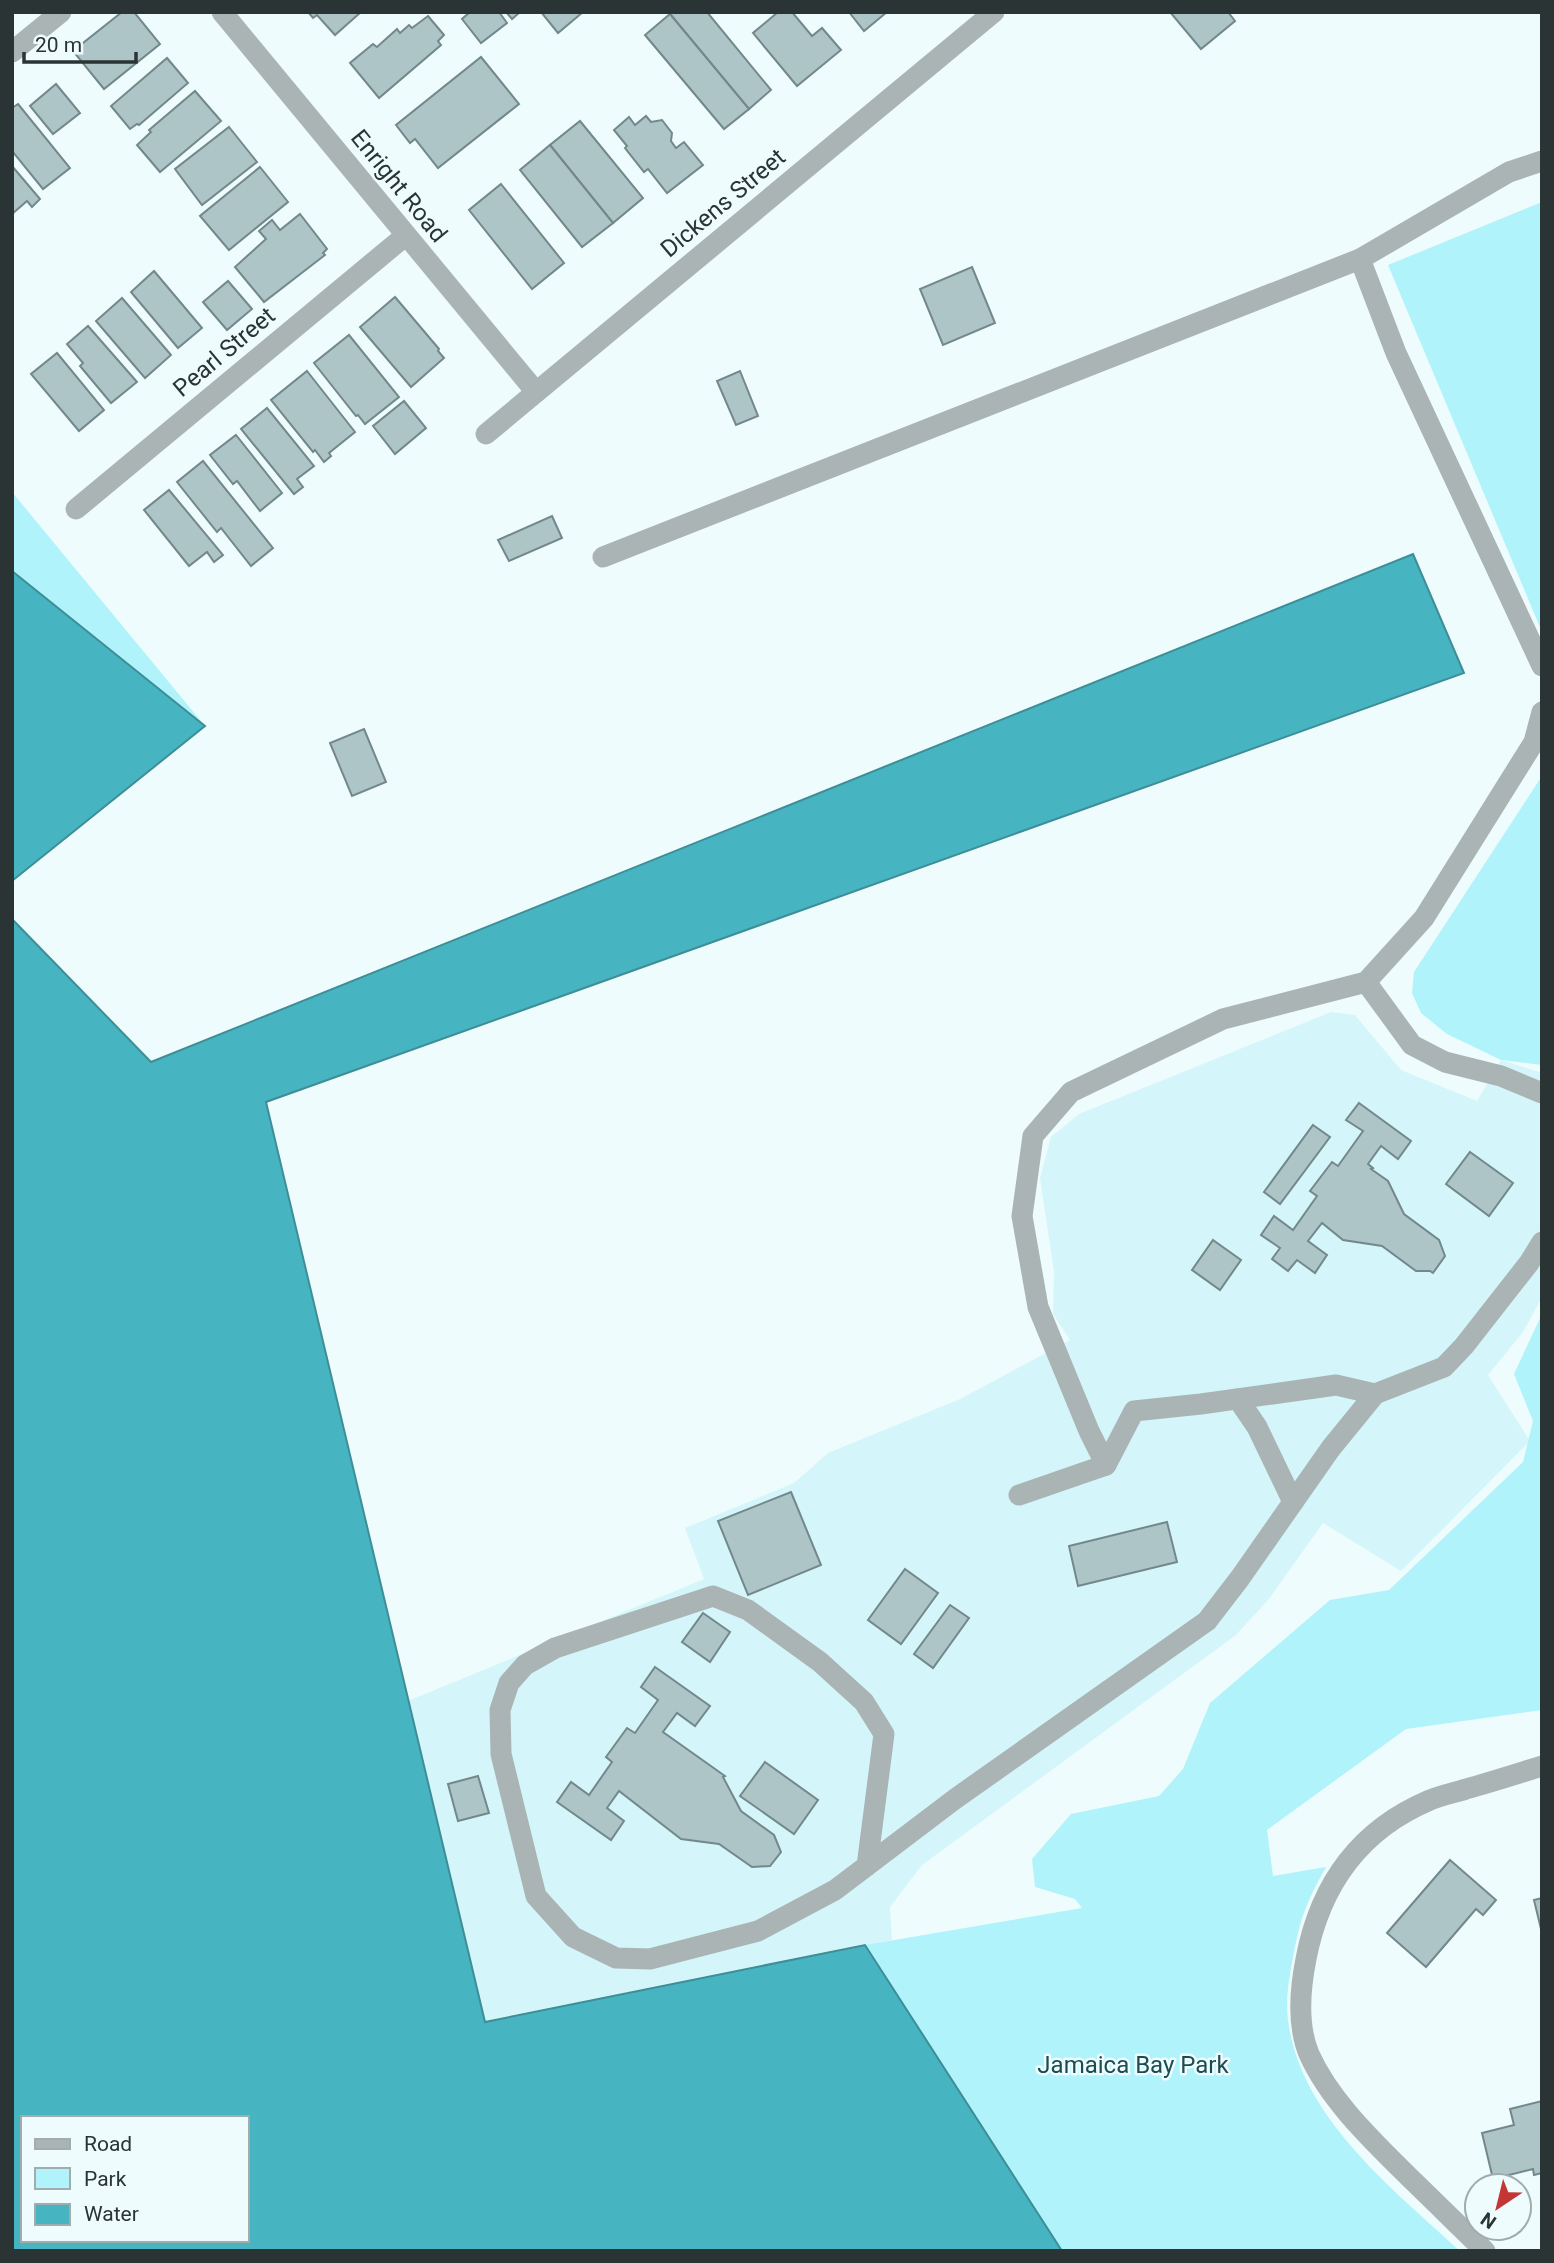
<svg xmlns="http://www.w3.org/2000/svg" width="1554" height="2263" font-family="Roboto,sans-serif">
	<rect width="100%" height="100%" fill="#eefcfd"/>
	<!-- built -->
	<path fill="#d4f6fa" d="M1331,1012L1355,1015L1401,1070L1477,1101L1501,1060L1542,1073V1297L1523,1332L1488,1375L1530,1441L1401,1571L1323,1523L1269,1599L1236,1635L922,1865L890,1907L892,1940L485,2022L408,1701L704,1579L685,1528L794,1483L828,1453L960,1399L1070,1340L1053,1314L1054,1272L1040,1178L1051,1137L1079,1114Z"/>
	<!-- green -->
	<g fill="#b0f3fb">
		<path d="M1542,202V632L1388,265Z"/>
		<path d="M12,492L205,726L12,876Z"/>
		<path d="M1542,776V1065L1501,1060L1447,1034L1421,1013L1412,993L1414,972Z"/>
		<path d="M1542,1314V1710L1406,1729L1267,1830L1273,1876L1326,1867C1319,1880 1312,1892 1307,1905C1301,1919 1297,1936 1294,1952C1290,1974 1285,1997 1288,2020C1300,2117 1393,2189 1460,2251H1062L865,1945L1082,1908L1075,1899L1035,1887L1032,1859L1071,1814L1159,1796L1183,1769L1210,1703L1330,1600L1389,1590L1523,1462L1533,1421L1514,1374Z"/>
	</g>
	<!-- water -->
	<g fill="#46b4c1" stroke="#3e8e97" stroke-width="2" fill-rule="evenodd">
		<path d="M1413,554L1464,673L266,1102L485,2022L865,1945L1062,2251H12V919L151,1062ZM23,2118H247V2240H23Z"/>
		<path d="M12,571L205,726L12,881Z"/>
	</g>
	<!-- building -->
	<g fill="#aec5c8" stroke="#73888b" stroke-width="2">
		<path d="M122,12H134L160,44L104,89L73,51Z"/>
		<path d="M308,12H361L335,35L317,15L313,18Z"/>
		<path d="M470,12H499L507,23L481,43L462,19Z"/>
		<path d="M506,12H520L512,19Z"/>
		<path d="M541,12H583L558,33Z"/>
		<path d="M672,12H707L771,90L749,109L670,14Z"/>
		<path d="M778,12H792L812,36L822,28L841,50L797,86L753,33Z"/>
		<path d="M849,12H887L864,31Z"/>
		<path d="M1170,12H1228L1235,21L1201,49Z"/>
		<path d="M670,14L749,109L724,129L645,35Z"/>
		<path d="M428,16L444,35L438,41L441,45L379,98L350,63L373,44L377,47L397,29L400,33L409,25L412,28Z"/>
		<path d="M481,57L519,104L438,168L415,139L410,143L396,125Z"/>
		<path d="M167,58L188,83L139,125L137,124L130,129L111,106Z"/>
		<path d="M56,84L80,113L53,134L30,106Z"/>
		<path d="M195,91L221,121L160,172L137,145L151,132L149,130Z"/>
		<path d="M18,104L70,168L43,189L12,151V108Z"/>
		<path d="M646,116L651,122L662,120L672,133L671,141L676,148L684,142L703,165L667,193L648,169L644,172L625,148L627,146L614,130L629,117L635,125Z"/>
		<path d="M580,121L643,198L613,223L550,145Z"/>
		<path d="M229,127L257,162L202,205L175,169Z"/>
		<path d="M550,145L613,223L582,247L520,170Z"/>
		<path d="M12,166L40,199L32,207L27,201L12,214Z"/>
		<path d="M260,167L288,202L229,250L200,216Z"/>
		<path d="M501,184L564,263L532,289L469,210Z"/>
		<path d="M300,214L327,249L323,253L325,255L264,302L235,267L266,239L259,231L272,220L280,230Z"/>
		<path d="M972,267L995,323L943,345L920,289Z"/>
		<path d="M154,271L202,328L178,348L131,292Z"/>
		<path d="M228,281L252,309L227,330L203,302Z"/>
		<path d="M395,297L439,349L438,351L444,358L411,387L360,327Z"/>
		<path d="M122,298L171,355L145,378L96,321Z"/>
		<path d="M88,326L137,382L111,403L80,366L83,363L67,344Z"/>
		<path d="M349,335L399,397L365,424L358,415L356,416L314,363Z"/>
		<path d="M57,353L104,410L79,431L31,374Z"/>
		<path d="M307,371L355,432L329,453L331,456L324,462L315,450L313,452L271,400Z"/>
		<path d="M740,371L758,416L736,425L717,381Z"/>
		<path d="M404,401L426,428L395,454L373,426Z"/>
		<path d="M267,408L314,466L297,479L303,487L294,494L241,429Z"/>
		<path d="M236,435L282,493L260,511L237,481L233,484L210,455Z"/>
		<path d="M203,461L273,548L251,566L221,528L217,532L177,482Z"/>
		<path d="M169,490L223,555L214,562L207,552L189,566L144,510Z"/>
		<path d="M552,516L562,538L509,561L498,540Z"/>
		<path d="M364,729L386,782L352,796L330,743Z"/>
		<path d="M1359,1103L1411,1141L1398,1159L1381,1146L1368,1164L1373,1168L1371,1169L1388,1181L1404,1214L1439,1240L1445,1256L1433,1273L1430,1271H1416L1382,1246L1343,1240L1322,1223L1308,1241L1327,1255L1315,1273L1297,1260L1288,1271L1272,1259L1280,1248L1261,1235L1274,1216L1293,1230L1317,1196L1310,1191L1332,1162L1338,1166L1363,1131L1346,1120Z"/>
		<path d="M1313,1125L1330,1137L1280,1204L1264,1192Z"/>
		<path d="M1470,1152L1513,1183L1489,1216L1446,1184Z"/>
		<path d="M1213,1240L1241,1260L1220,1290L1192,1270Z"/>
		<path d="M791,1492L821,1565L748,1595L718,1521Z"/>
		<path d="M1167,1522L1177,1562L1078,1586L1069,1546Z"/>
		<path d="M905,1569L938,1593L901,1644L868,1620Z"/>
		<path d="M950,1605L969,1618L933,1668L914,1654Z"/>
		<path d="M703,1613L730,1632L710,1662L682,1642Z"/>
		<path d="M655,1667L710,1706L695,1726L677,1713L663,1732L725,1776L723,1777L741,1811L774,1835L781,1852L770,1866L752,1867L719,1844L681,1839L619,1791L607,1808L624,1821L611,1840L557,1802L571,1782L589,1795L612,1762L606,1757L627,1728L635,1733L658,1700L641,1687Z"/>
		<path d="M765,1762L818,1800L794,1834L740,1796Z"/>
		<path d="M478,1776L489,1813L458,1821L448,1784Z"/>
		<path d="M1450,1860L1496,1900L1483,1915L1476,1909L1426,1967L1387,1933Z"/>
		<path d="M1542,1898V1928L1541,1929L1534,1900Z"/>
		<path d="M1542,2101V2173L1534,2175L1533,2169L1493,2179L1482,2133L1514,2125L1510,2109Z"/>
	</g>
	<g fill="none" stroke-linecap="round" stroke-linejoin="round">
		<!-- minor -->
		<g stroke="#aab4b5" stroke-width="21">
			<path d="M222,12L536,392"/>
			<path d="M12,52L61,12"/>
			<path d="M1360,259L1396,353L1542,666"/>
			<path d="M486,434L994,12"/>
			<path d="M76,509L405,236"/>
			<path d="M603,557L1360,259L1509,172L1542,161"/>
			<path d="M1366,982L1412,1045L1445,1062L1501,1076L1542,1093"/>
			<path d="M1238,1399L1257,1427L1293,1502"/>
			<path d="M1106,1465L1089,1431L1038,1307L1022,1216L1033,1136L1071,1092L1223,1019L1366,982L1424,918L1534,742L1542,712"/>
			<path d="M1019,1495L1106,1465L1134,1411L1201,1404L1336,1385L1375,1394"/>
			<path d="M867,1866L884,1734L864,1702L820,1662L748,1610L713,1596L555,1648L525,1665L509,1683L500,1710L501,1754L536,1896L573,1937L616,1958L650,1959L758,1931L835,1890L955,1799L1207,1621L1240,1578L1331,1448L1375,1394L1444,1367L1464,1346L1529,1263L1542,1242"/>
			<path d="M1485,2251C1459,2226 1434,2201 1409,2177C1373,2141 1330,2101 1309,2054C1297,2025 1300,1989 1306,1959C1320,1885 1359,1830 1430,1800C1441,1795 1454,1793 1466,1789C1491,1782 1516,1774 1542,1766"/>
		</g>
	</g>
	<g text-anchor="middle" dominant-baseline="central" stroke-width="5" stroke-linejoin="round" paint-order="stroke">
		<!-- street labels -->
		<g font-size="24" fill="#2a3435" stroke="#eefcfd">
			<text transform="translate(399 186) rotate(51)">Enright Road</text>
			<text transform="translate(723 203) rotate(-40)">Dickens Street</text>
			<text transform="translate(224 352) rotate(-40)">Pearl Street</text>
		</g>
		<!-- park labels -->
		<g font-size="24" fill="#1c4c52" stroke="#eefcfd">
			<text x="1133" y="2065">Jamaica Bay Park</text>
		</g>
	</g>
	<!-- border -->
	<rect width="1554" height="2263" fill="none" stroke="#2a3435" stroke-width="28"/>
	<!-- legend -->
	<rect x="21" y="2116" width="228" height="126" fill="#eefcfd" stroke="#a0acad" stroke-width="2"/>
	<rect x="35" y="2139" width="35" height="10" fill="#aab4b5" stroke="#a0acad" stroke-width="2"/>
	<text x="84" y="2151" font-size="21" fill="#2a3435">Road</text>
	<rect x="35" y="2168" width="35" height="21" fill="#b0f3fb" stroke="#a0acad" stroke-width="2"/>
	<text x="84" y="2186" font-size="21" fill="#2a3435">Park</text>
	<rect x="35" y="2204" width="35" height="21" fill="#46b4c1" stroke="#a0acad" stroke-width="2"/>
	<text x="84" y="2221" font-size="21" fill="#2a3435">Water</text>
	<!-- north arrow -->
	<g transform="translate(1498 2207) rotate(215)"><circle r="33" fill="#eefcfd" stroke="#a0acad" stroke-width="2"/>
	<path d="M0-5L12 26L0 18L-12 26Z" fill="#c43535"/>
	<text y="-10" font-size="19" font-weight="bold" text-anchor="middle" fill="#2a3435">N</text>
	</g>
	<!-- scale -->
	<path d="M24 52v10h112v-10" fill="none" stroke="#2a3435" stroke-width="3.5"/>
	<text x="35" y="52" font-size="21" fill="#2a3435" stroke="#eefcfd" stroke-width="5" paint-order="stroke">20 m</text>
</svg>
